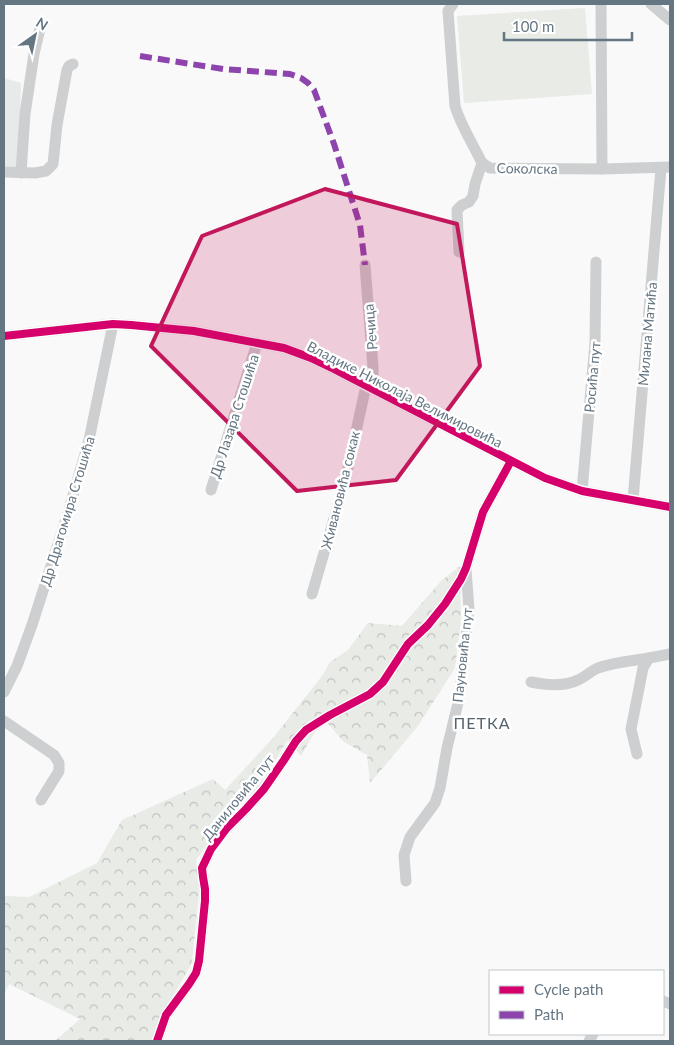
<svg xmlns="http://www.w3.org/2000/svg" width="674" height="1045" font-family="Lato,sans-serif">
	<defs>
		<pattern id="forest-crowns" width="20" height="18" patternUnits="userSpaceOnUse" patternTransform="scale(1.25)"><rect width="20" height="18" fill="#e8ebe6"/><path d="M2 6a3 3 0 1 1 6 0M12 15a3 3 0 1 1 6 0" fill="none" stroke="#c0c3c0"/></pattern>
	</defs>
	<rect width="100%" height="100%" fill="#f9f9f9"/>
	<!-- built -->
	<path fill="#e8e9e9" d="M4,78L21,83L19,177L4,176Z"/>
	<!-- grass -->
	<path fill="#e8ebe6" d="M585,8L592,94L464,103L457,16Z"/>
	<!-- forest -->
	<path fill="url(#forest-crowns)" d="M460,566L461,621L455,668L418,726L370,783L367,755L344,742L323,718L301,756L287,741L261,784L226,819L196,860L199,891L192,963L166,1008L151,1041H55L80,1019L9,984L4,995V896L29,897L97,863L122,820L213,779L225,790L273,738L322,676L330,662L348,650L368,623L402,626L441,581Z"/>
	<g fill="none" stroke-linecap="round" stroke-linejoin="round">
		<!-- minor -->
		<g stroke="#cecfd0" stroke-width="11">
			<path d="M453,4L448,11L455,106C461,126 473,144 482,163"/>
			<path d="M601,4L602,169"/>
			<path d="M651,4L670,20"/>
			<path d="M4,172L35,173L46,171L53,164L57,125L67,70L69,66L73,64"/>
			<path d="M21,173L25,114L34,54L41,24"/>
			<path d="M459,252L457,210L462,205L469,202L473,196L475,184L482,163L490,168L602,169L670,167"/>
			<path d="M365,265L373,367V389"/>
			<path d="M4,336L113,324L131,325L194,331L284,348L311,358L334,369L545,478L582,491L670,507"/>
			<path d="M211,490L257,343"/>
			<path d="M582,491L595,343L596,262"/>
			<path d="M633,500L661,168"/>
			<path d="M312,594L345,481L366,386"/>
			<path d="M531,682C546,685 564,687 578,680C585,677 591,671 598,668C615,662 632,661 649,658"/>
			<path d="M4,692L17,666L32,625L68,513L89,440L113,324"/>
			<path d="M4,721L54,755L59,763V771L41,800"/>
			<path d="M637,754L631,729L643,668L649,658L670,654"/>
			<path d="M406,881L404,855L410,837L435,803L440,788L447,748L459,699L469,609L466,570"/>
			<path d="M663,1001L670,1004"/>
			<path d="M157,1041L166,1015L189,984L196,973L199,961L205,901V889L203,877L202,868L211,849L226,829L246,809L264,789L284,760L296,741L306,730L330,715L370,694L383,682L408,644L428,625L445,604L461,579L466,568L483,512L511,461"/>
			<path d="M589,1041L593,1034"/>
		</g>
		<!-- quiet -->
		<path stroke="#8e44ad" stroke-width="6" stroke-dasharray="12 6" stroke-linecap="butt" d="M140,56L223,69L290,74L301,78L308,83L314,90L334,144L360,225L365,265"/>
		<!-- cycleway casing -->
		<g stroke="#fff" stroke-width="11">
			<g id="cycleway">
				<path d="M4,336L113,324L131,325L194,331L284,348L311,358L334,369L545,478L582,491L670,507"/>
				<path d="M157,1041L166,1015L189,984L196,973L199,961L205,901V889L203,877L202,868L211,849L226,829L246,809L264,789L284,760L296,741L306,730L330,715L370,694L383,682L408,644L428,625L445,604L461,579L466,568L483,512L511,461"/>
			</g>
		</g>
		<!-- cycleway -->
		<use href="#cycleway" stroke="#d6006c" stroke-width="8"/>
	</g>
	<!-- marked area -->
	<path fill="#c2185b" fill-opacity="0.2" stroke="#c2185b" stroke-width="4" stroke-linejoin="round" d="M325,189L457,224L480,366L396,480L297,491L151,346L202,236Z"/>
	<g text-anchor="middle" dominant-baseline="central" stroke-width="5" stroke-linejoin="round" paint-order="stroke">
		<!-- street labels -->
		<g font-size="14" fill="#657683" stroke="#fff">
			<text transform="translate(527 168) rotate(1)">Соколска</text>
			<text transform="translate(370 327) rotate(-95)">Речица</text>
			<text transform="translate(647 334) rotate(-85)">Милана Матића</text>
			<text transform="translate(592 377) rotate(-85)">Росића пут</text>
			<text transform="translate(405 394) rotate(27)">Владике Николаја Велимировића</text>
			<text transform="translate(234 416) rotate(-72)">Др Лазара Стошића</text>
			<text transform="translate(340 490) rotate(-76)">Живановића сокак</text>
			<text transform="translate(67 511) rotate(-73)">Др Драгомира Стошића</text>
			<text transform="translate(462 655) rotate(-84)">Пауновића пут</text>
			<text transform="translate(238 797) rotate(-51)">Даниловића пут</text>
		</g>
		<!-- quarter labels -->
		<g font-size="16" letter-spacing="1" fill="#57646e" stroke="#fff">
			<text x="482" y="722">ПЕТКА</text>
		</g>
	</g>
	<!-- border -->
	<rect width="674" height="1045" fill="none" stroke="#657683" stroke-width="10"/>
	<!-- legend -->
	<rect x="489" y="970" width="175" height="65" fill="#ffffff" stroke="#c1c8cd"/>
	<rect x="499" y="986" width="25" height="8" fill="#d6006c" stroke="#c1c8cd"/>
	<text x="534" y="995" font-size="15" fill="#657683">Cycle path</text>
	<rect x="499" y="1011" width="25" height="8" fill="#8e44ad" stroke="#c1c8cd"/>
	<text x="534" y="1020" font-size="15" fill="#657683">Path</text>
	<!-- north arrow -->
	<g transform="translate(35 35) rotate(33)" stroke="#ffffff" stroke-width="4" paint-order="stroke">
	<path d="M0-4L9 19L0 12L-9 19Z" fill="#657683"/>
	<text y="-8" font-size="14" font-weight="bold" text-anchor="middle" fill="#657683">N</text>
	</g>
	<!-- scale -->
	<path d="M504 32v8h128v-8" fill="none" stroke="#657683" stroke-width="2.5"/>
	<text x="512" y="32" font-size="15" fill="#657683" stroke="#ffffff" stroke-width="4" paint-order="stroke">100 m</text>
</svg>
